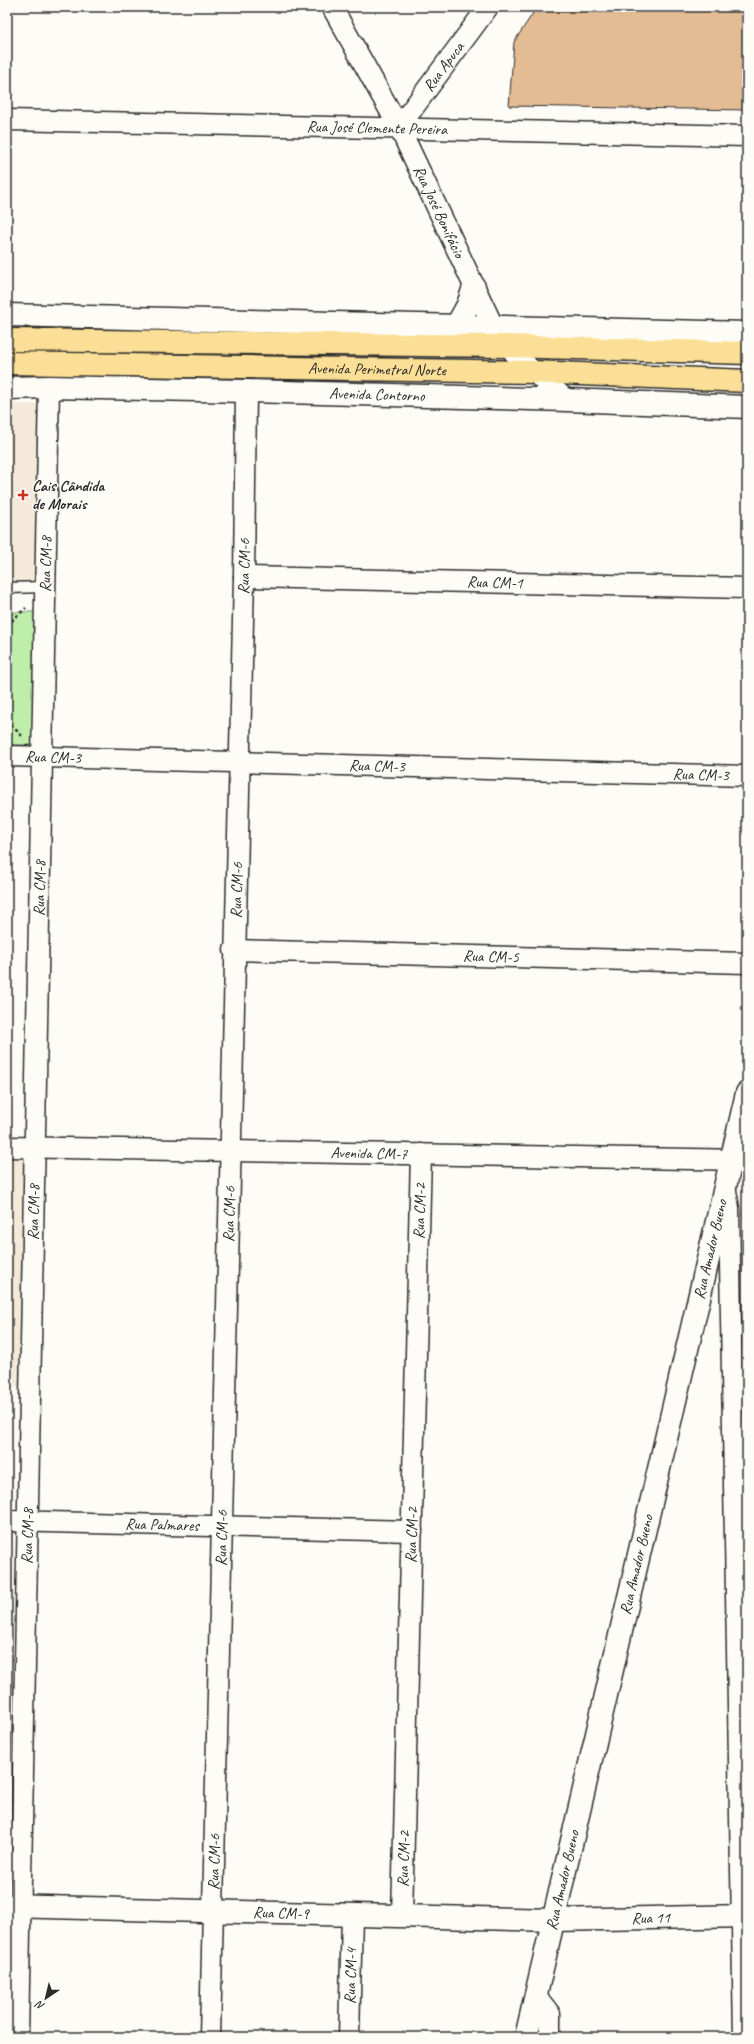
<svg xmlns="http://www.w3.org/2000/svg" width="754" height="2044" font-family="Caveat,sans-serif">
	<rect width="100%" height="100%" fill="#fdfcf7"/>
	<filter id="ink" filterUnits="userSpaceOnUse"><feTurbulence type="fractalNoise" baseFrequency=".025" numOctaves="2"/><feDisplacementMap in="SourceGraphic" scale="8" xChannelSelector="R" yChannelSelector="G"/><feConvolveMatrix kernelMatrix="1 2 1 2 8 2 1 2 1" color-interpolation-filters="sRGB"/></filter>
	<g filter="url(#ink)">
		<!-- built -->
		<g fill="#f5e9d9">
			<path d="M7,404H43L37,587L7,586Z"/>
			<path d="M7,1154L26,1155L21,1387L7,1386Z"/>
		</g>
		<!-- green -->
		<g fill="#bfedaa" stroke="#758c6a">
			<path d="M7,612H37L33,745H7Z"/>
			<path d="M7,1917L11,1922L10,2037H7Z"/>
		</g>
		<!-- building -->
		<path fill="#e3bc93" stroke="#2b2b2b" d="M537,7H747V110L509,106L514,42Z"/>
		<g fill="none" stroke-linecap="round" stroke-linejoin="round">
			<!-- lane casing -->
			<g stroke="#2b2b2b" stroke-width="13">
				<path id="lane" d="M7,588L46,587"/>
			</g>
			<!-- street casing -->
			<g stroke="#2b2b2b" stroke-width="23">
				<g id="street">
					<path id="s1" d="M332,7L399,127L493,326C513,356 539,377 567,400"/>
					<path id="s2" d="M7,120L747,136"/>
					<path id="s3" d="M399,127L488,7"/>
					<path id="s4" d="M244,577L747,588"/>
					<path id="s5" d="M7,756L747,776"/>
					<path id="s6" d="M234,950L747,963"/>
					<path id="s7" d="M7,1147L747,1160"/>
					<path d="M726,1191L729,1208L744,2037"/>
					<path id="s8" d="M7,1521L412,1531"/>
					<path id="s9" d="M402,1916L421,1154"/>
					<path d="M536,1996L550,2014V2037"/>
					<path id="s10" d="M18,2037L49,387"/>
					<path id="s11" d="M210,2037L244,577L246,391"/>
					<path id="s12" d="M349,2037L352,1915"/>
				</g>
			</g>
			<!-- secondary casing -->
			<g stroke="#2b2b2b" stroke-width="25">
				<g id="secondary">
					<path d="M7,315L747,333"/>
					<path d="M457,325L468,305L474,287"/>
					<path id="s13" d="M7,388L49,387L246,391L567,400L747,407"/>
					<path id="s14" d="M7,1906L554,1920L747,1916"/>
					<path id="s15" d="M526,2037L747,1093"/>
				</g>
			</g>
			<!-- highway casing -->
			<g stroke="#2b2b2b" stroke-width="25">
				<g id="highway">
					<path d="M7,340L506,346L747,353"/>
					<path id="s16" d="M7,363L533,372L747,381"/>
				</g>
			</g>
			<!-- path -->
			<g stroke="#2b2b2b" stroke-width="2.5" stroke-dasharray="3 3" stroke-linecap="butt">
				<path d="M7,625L26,608"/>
				<path d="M7,721L24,738"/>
			</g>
			<!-- lane -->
			<use href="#lane" stroke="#fdfcf7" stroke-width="10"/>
			<!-- street -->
			<use href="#street" stroke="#fdfcf7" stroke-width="20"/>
			<!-- secondary -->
			<use href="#secondary" stroke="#fdfcf7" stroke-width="22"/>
			<!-- highway -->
			<use href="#highway" stroke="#fbdf96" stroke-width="22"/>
		</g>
	</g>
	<!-- markers -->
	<path fill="#c8321e" stroke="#fdfcf7" stroke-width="1.5" d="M21 489h4v4h4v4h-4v4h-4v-4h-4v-4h4z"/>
	<g text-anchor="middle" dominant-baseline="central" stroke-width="3" stroke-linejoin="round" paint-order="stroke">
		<!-- street labels -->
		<g font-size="16" fill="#2b2b2b" stroke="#fdfcf7">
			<text stroke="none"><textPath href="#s3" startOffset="75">Rua Apuca</textPath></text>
			<text stroke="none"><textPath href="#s2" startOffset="370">Rua José Clemente Pereira</textPath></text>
			<text stroke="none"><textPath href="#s1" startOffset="231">Rua José Bonifácio</textPath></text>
			<text stroke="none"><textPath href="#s16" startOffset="370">Avenida Perimetral Norte</textPath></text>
			<text stroke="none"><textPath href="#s13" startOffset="370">Avenida Contorno</textPath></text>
			<text stroke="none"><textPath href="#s10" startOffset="1473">Rua CM-8</textPath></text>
			<text stroke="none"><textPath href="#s11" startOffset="1471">Rua CM-6</textPath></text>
			<text stroke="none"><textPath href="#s4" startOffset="251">Rua CM-1</textPath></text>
			<text stroke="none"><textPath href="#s5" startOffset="46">Rua CM-3</textPath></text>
			<text stroke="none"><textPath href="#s5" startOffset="370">Rua CM-3</textPath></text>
			<text stroke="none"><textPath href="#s5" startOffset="694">Rua CM-3</textPath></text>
			<text stroke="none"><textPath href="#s10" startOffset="1149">Rua CM-8</textPath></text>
			<text stroke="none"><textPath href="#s11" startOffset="1147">Rua CM-6</textPath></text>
			<text stroke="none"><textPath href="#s6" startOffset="257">Rua CM-5</textPath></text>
			<text stroke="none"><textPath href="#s7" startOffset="362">Avenida CM-7</textPath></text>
			<text stroke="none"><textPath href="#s9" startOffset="705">Rua CM-2</textPath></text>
			<text stroke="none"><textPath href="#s10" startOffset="825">Rua CM-8</textPath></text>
			<text stroke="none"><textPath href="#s11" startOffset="823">Rua CM-6</textPath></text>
			<text stroke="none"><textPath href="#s15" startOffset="809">Rua Amador Bueno</textPath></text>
			<text stroke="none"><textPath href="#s8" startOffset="155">Rua Palmares</textPath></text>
			<text stroke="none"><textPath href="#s9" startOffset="381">Rua CM-2</textPath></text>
			<text stroke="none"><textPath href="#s10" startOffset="501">Rua CM-8</textPath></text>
			<text stroke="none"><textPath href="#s11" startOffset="499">Rua CM-6</textPath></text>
			<text stroke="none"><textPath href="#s15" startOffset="485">Rua Amador Bueno</textPath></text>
			<text stroke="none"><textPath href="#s9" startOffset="57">Rua CM-2</textPath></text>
			<text stroke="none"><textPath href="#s11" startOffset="175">Rua CM-6</textPath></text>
			<text stroke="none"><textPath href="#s15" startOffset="161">Rua Amador Bueno</textPath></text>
			<text stroke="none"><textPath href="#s14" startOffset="274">Rua CM-9</textPath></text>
			<text stroke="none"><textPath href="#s14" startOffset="644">Rua 11</textPath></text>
			<text stroke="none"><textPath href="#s12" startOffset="61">Rua CM-4</textPath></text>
		</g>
		<!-- poi labels -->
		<g font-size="16" font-weight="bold" fill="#2b2b2b" stroke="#fdfcf7" text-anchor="start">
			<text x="32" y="486">Cais Cândida<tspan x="32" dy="18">de Morais</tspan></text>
		</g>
	</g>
	<!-- margin -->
	<rect width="754" height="2044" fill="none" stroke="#fdfcf7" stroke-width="24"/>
	<rect x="12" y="12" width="730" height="2020" fill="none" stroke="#2b2b2b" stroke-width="1.5" filter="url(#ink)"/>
	<!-- north arrow -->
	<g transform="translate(46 1998) rotate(215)" stroke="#fdfcf7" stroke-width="3" paint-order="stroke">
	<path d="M0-3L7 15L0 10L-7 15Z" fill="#2b2b2b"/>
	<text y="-6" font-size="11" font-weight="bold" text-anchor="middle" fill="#2b2b2b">N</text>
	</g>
</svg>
